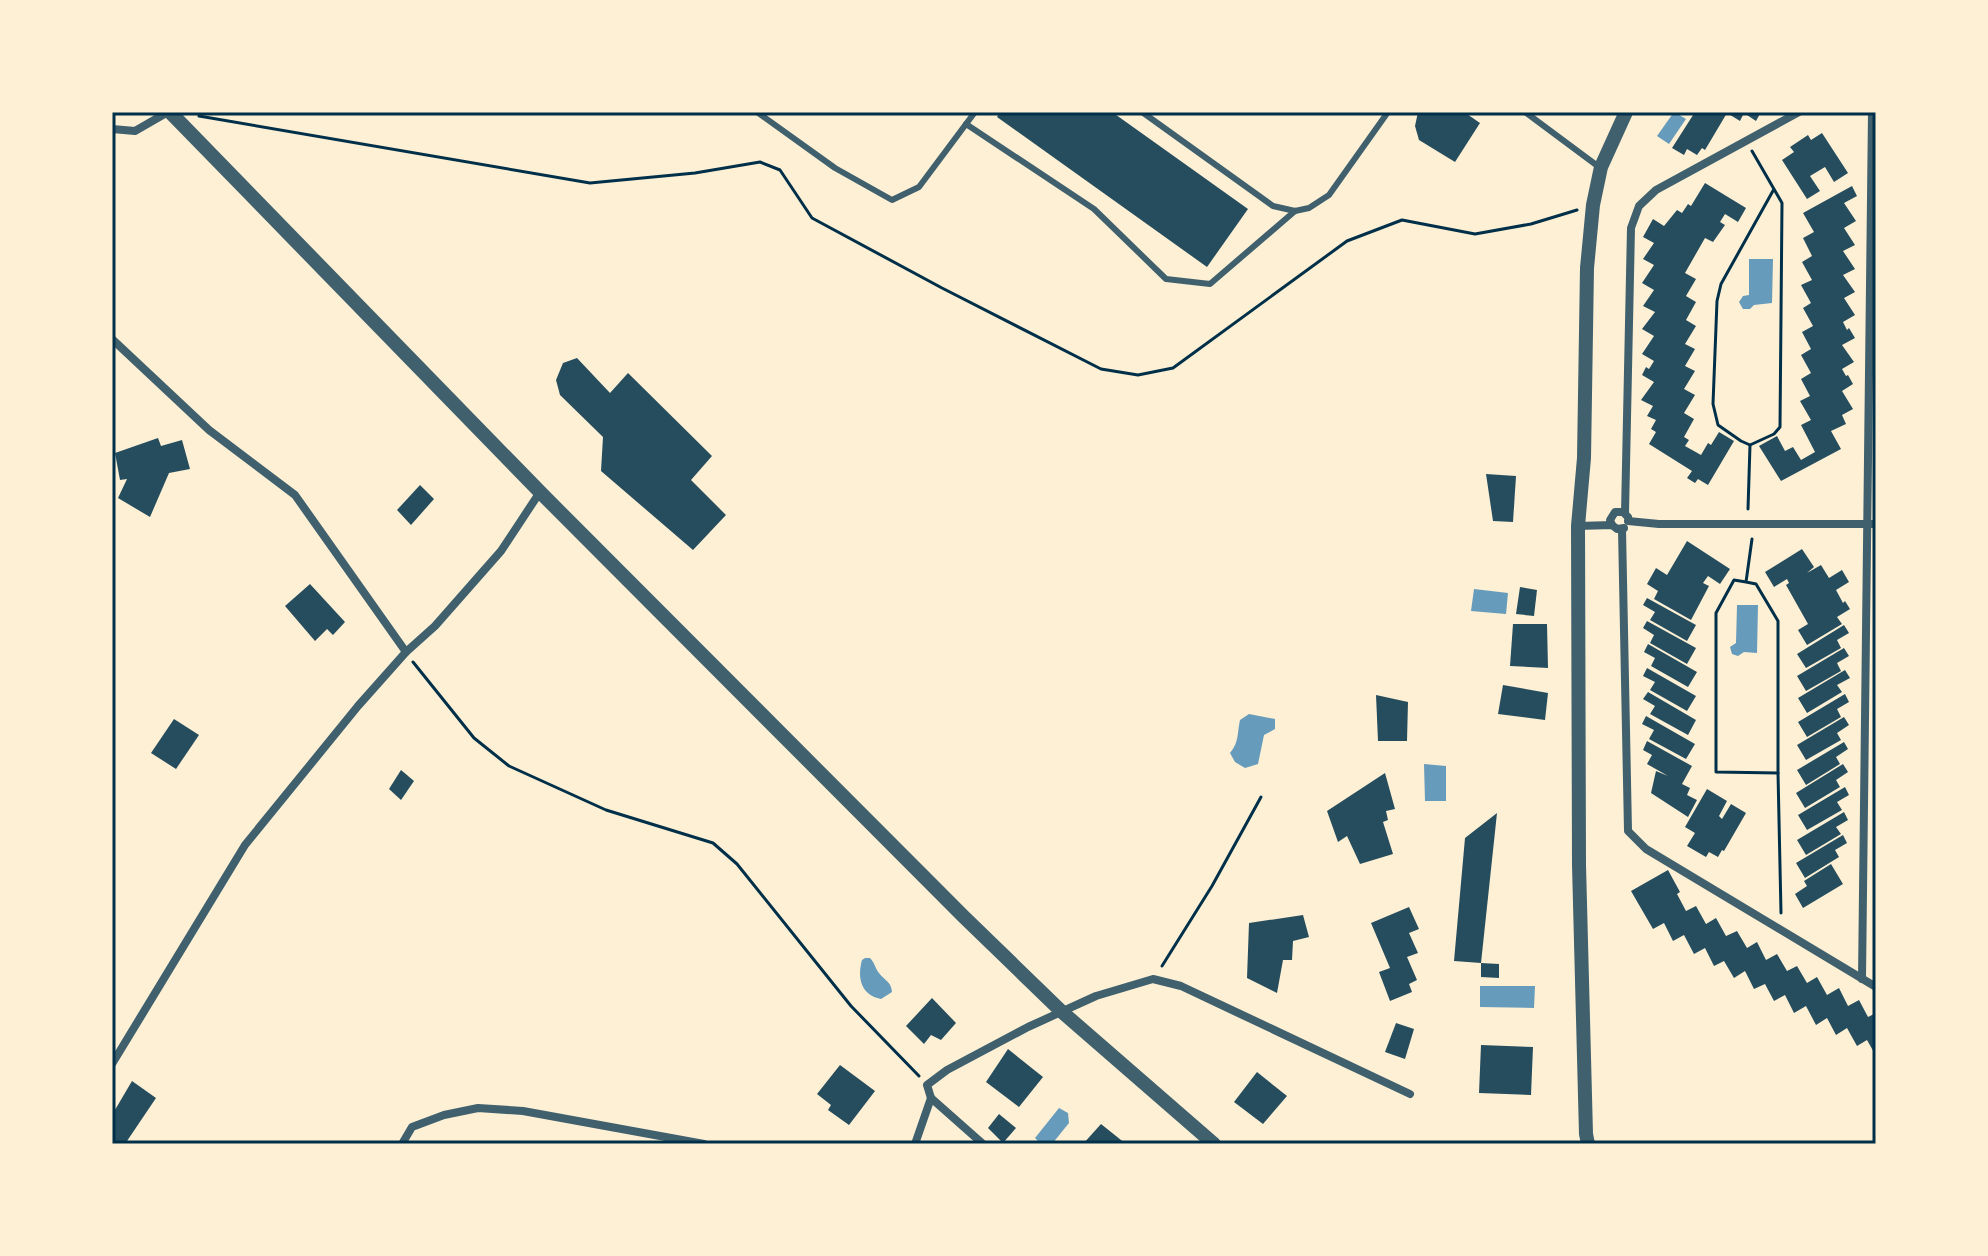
<svg xmlns="http://www.w3.org/2000/svg" width="1988" height="1256" font-family="Jost,sans-serif">
	<rect width="100%" height="100%" fill="#fdf0d5"/>
	<!-- water -->
	<g fill="#669bbc">
		<path d="M1674,112L1686,119L1669,144L1657,136Z"/>
		<path d="M1749,259H1773L1772,303L1754,305L1750,309H1743L1739,302L1743,296L1749,295Z"/>
		<path d="M1474,589L1508,593L1506,614L1471,611Z"/>
		<path d="M1737,605H1758L1757,653L1744,652L1738,656L1732,654L1730,647L1736,643Z"/>
		<path d="M1249,714L1275,719V729L1264,735L1258,764L1245,768L1235,762L1230,753C1239,742 1237,734 1240,720Z"/>
		<path d="M1424,764L1446,766V801H1425Z"/>
		<path d="M865,958H870C875,963 875,968 879,973C885,981 891,981 892,992L881,999C861,995 857,978 862,960Z"/>
		<path d="M1480,986H1535L1534,1008L1480,1007Z"/>
		<path d="M1059,1108L1068,1113L1069,1123L1052,1144H1041L1035,1138Z"/>
	</g>
	<!-- building -->
	<g fill="#264d5e">
		<path d="M1000,112H1112L1248,209L1207,267L997,117Z"/>
		<path d="M1418,112H1464L1480,123L1455,162L1419,140L1415,126Z"/>
		<path d="M1695,112H1761L1756,121L1744,113L1740,121L1727,113L1705,150L1702,148L1697,155L1687,149L1684,155L1672,148Z"/>
		<path d="M1822,133L1848,173L1834,182L1825,167L1810,176L1820,191L1807,199L1782,160L1794,152L1790,147L1808,135L1811,140Z"/>
		<path d="M1705,183L1746,208L1738,222L1725,214L1720,222L1725,225L1713,242L1705,238L1685,273L1696,279L1686,296L1696,302L1686,320L1696,326L1685,344L1695,349L1685,366L1695,371L1684,389L1695,395L1684,413L1694,419L1684,437L1689,440L1685,446L1701,455L1708,443L1711,445L1719,432L1734,441L1708,485L1698,479L1695,483L1687,478L1692,471L1649,444L1656,432L1651,429L1656,420L1647,416L1653,406L1641,400L1654,382L1642,375L1646,367L1649,369L1654,361L1642,354L1654,336L1642,329L1655,312L1643,306L1654,290L1642,283L1654,265L1643,259L1654,243L1643,237L1653,219L1664,226L1677,210L1682,213L1688,204L1691,206Z"/>
		<path d="M1852,186L1857,196L1844,203L1856,221L1844,228L1855,245L1843,251L1855,269L1843,275L1855,292L1844,298L1855,315L1843,322L1847,330L1849,328L1855,338L1842,345L1854,362L1842,369L1846,376L1848,375L1853,384L1842,391L1853,409L1842,415L1846,424L1831,431L1841,449L1781,481L1759,446L1777,436L1785,451L1793,447L1801,460L1815,452L1801,425L1811,420L1800,401L1810,396L1801,379L1811,373L1801,355L1811,349L1802,332L1813,326L1803,308L1811,303L1801,285L1812,280L1802,262L1812,256L1803,238L1814,232L1803,213Z"/>
		<path d="M577,358L610,393L628,373L712,456L691,480L726,515L693,550L601,471L603,437L560,395L556,380L563,363Z"/>
		<path d="M158,438L161,446L182,440L190,469L169,473L150,517L118,498L127,479L120,480L115,453Z"/>
		<path d="M1486,474L1516,476L1513,522L1493,521Z"/>
		<path d="M420,485L434,499L411,525L397,510Z"/>
		<path d="M1687,541L1730,569L1720,584L1708,576L1703,583L1709,586L1691,620L1654,599L1658,591L1647,584L1656,568L1667,575Z"/>
		<path d="M1802,549L1814,567L1807,573L1821,565L1829,578L1842,570L1849,582L1836,590L1843,603L1845,601L1850,609L1837,617L1842,624L1807,645L1798,630L1808,624L1786,585L1789,583L1787,579L1774,587L1765,572Z"/>
		<path d="M310,584L345,622L333,635L327,629L315,641L285,606Z"/>
		<path d="M1520,587L1537,590L1534,616L1516,614Z"/>
		<path d="M1647,598L1696,625L1687,641L1650,620L1655,612L1643,605Z"/>
		<path d="M1647,621L1696,648L1687,664L1650,643L1654,635L1643,628Z"/>
		<path d="M1513,624H1547L1548,668L1510,666Z"/>
		<path d="M1844,625L1849,633L1837,640L1841,648L1806,668L1797,654Z"/>
		<path d="M1648,644L1697,672L1688,687L1651,666L1655,658L1644,652Z"/>
		<path d="M1844,648L1849,656L1837,663L1841,671L1806,691L1797,676Z"/>
		<path d="M1647,668L1696,696L1687,711L1650,690L1655,682L1643,676Z"/>
		<path d="M1845,670L1850,678L1837,685L1842,692L1807,713L1798,698Z"/>
		<path d="M1503,685L1548,693L1545,720L1498,714Z"/>
		<path d="M1648,692L1696,720L1688,735L1650,714L1655,706L1643,699Z"/>
		<path d="M1845,694L1849,702L1837,709L1841,717L1807,737L1798,722Z"/>
		<path d="M1376,695L1408,702L1407,741H1378Z"/>
		<path d="M1646,716L1695,744L1686,759L1649,739L1654,730L1642,724Z"/>
		<path d="M1844,717L1849,725L1837,733L1841,740L1806,760L1797,745Z"/>
		<path d="M174,719L199,735L176,769L151,753Z"/>
		<path d="M1647,741L1692,766L1682,784L1690,788L1687,795L1697,800L1688,817L1651,793L1656,771L1668,776L1647,764L1652,755L1643,750Z"/>
		<path d="M1844,742L1848,749L1836,757L1840,764L1806,785L1797,770Z"/>
		<path d="M1843,764L1848,772L1836,780L1840,787L1805,808L1796,793Z"/>
		<path d="M401,770L414,781L401,800L389,789Z"/>
		<path d="M1385,773L1395,809L1386,811L1388,820L1383,822L1393,854L1360,864L1347,836L1338,842L1327,811Z"/>
		<path d="M1845,787L1849,795L1837,802L1842,810L1807,830L1798,815Z"/>
		<path d="M1707,789L1727,801L1719,816L1722,819L1731,804L1746,813L1724,851L1722,850L1718,857L1709,852L1706,857L1687,846L1695,833L1685,827Z"/>
		<path d="M1844,812L1848,820L1836,827L1841,834L1806,855L1797,840Z"/>
		<path d="M1497,813L1481,963L1499,964V978L1481,977V963L1454,961L1465,838Z"/>
		<path d="M1843,835L1847,843L1835,850L1839,857L1805,878L1796,863Z"/>
		<path d="M1831,864L1843,884L1803,908L1795,894L1807,886L1804,881Z"/>
		<path d="M1668,870L1680,892L1677,894L1686,911L1696,906L1706,924L1716,918L1726,936L1737,931L1747,948L1757,942L1766,960L1777,954L1787,971L1797,966L1807,983L1817,977L1827,995L1839,988L1848,1006L1859,1000L1868,1017L1876,1013V1056L1867,1040L1857,1046L1847,1028L1836,1035L1827,1018L1816,1025L1806,1006L1794,1013L1785,995L1774,1001L1765,984L1754,989L1745,971L1734,978L1724,961L1714,966L1705,948L1694,954L1684,935L1673,941L1664,923L1653,929L1631,891Z"/>
		<path d="M1409,907L1419,929L1409,933L1418,953L1407,957L1417,980L1409,984L1412,992L1390,1001L1379,972L1390,968L1371,923Z"/>
		<path d="M1303,915L1309,937L1293,941L1292,960H1283L1277,993L1247,978L1249,923Z"/>
		<path d="M932,998L956,1023L941,1040L931,1035L924,1044L906,1026Z"/>
		<path d="M1396,1023L1414,1029L1405,1059L1385,1052Z"/>
		<path d="M1481,1045L1533,1047L1531,1095L1479,1093Z"/>
		<path d="M1008,1049L1043,1077L1019,1107L986,1082Z"/>
		<path d="M840,1065L875,1091L849,1125L828,1110L831,1105L817,1094Z"/>
		<path d="M1257,1072L1287,1096L1263,1124L1234,1102Z"/>
		<path d="M132,1081L156,1098L125,1144H116L112,1142V1115Z"/>
		<path d="M999,1114L1016,1128L1003,1143L988,1128Z"/>
		<path d="M1101,1124L1126,1144H1083Z"/>
	</g>
	<g fill="none" stroke-linecap="round" stroke-linejoin="round">
		<!-- path -->
		<g stroke="#003049" stroke-width="3">
			<path d="M199,116L590,183L695,173L760,162L780,170L812,218L942,288L1101,369L1138,375L1173,368L1347,241L1402,220L1475,234L1531,224L1577,210"/>
			<path d="M1752,151L1782,203L1780,427L1774,434L1750,445L1741,441L1718,425L1713,404L1717,301L1721,284L1774,189"/>
			<path d="M1748,509L1750,445"/>
			<path d="M1746,582L1756,584L1778,621V773L1716,772V613L1734,580L1746,582L1752,539"/>
			<path d="M413,662L474,738L509,766L606,810L713,843L737,864L851,1006L919,1076"/>
			<path d="M1778,773L1781,913"/>
			<path d="M1162,966L1212,886L1261,797"/>
		</g>
		<!-- service -->
		<g stroke="#3f606c" stroke-width="6">
			<path d="M757,112L835,168L892,200L919,187L975,112"/>
			<path d="M1142,112L1273,206L1295,211L1309,208L1329,195L1388,112"/>
			<path d="M1525,112L1599,167"/>
			<path d="M966,124L1094,209L1166,279L1210,284L1295,211"/>
		</g>
		<!-- minor -->
		<g stroke="#3f606c" stroke-width="8">
			<path d="M112,129L135,131L168,112"/>
			<path d="M112,339L209,430L295,495L406,652"/>
			<path d="M1625,513L1631,228L1639,206L1656,190L1799,112"/>
			<path d="M1628,521L1659,524H1876"/>
			<path d="M1612,525L1610,520L1615,512H1623L1628,517"/>
			<path d="M1578,526L1612,525L1617,529L1624,528"/>
			<path d="M1622,529L1628,831L1646,849L1876,987"/>
			<path d="M1862,979L1872,112"/>
			<path d="M112,1064L245,845L358,706L406,652L435,626L501,551L540,492"/>
			<path d="M931,1098L983,1144"/>
			<path d="M402,1144L412,1127L444,1115L478,1108L523,1111L704,1144"/>
			<path d="M915,1144L931,1098L927,1085L947,1070L1028,1027L1096,996L1153,979L1181,986L1410,1094"/>
		</g>
		<!-- tertiary -->
		<g stroke="#3f606c" stroke-width="14">
			<path d="M170,112L540,492L964,917L1061,1011L1214,1144"/>
			<path d="M1588,1144L1586,1134L1579,865L1578,526L1584,458L1587,268L1593,205L1601,167L1626,112"/>
		</g>
	</g>
	<!-- border -->
	<rect width="1988" height="1256" fill="none" stroke="#fdf0d5" stroke-width="228"/>
	<rect x="114" y="114" width="1760" height="1028" fill="none" stroke="#003049" stroke-width="3"/>
</svg>
